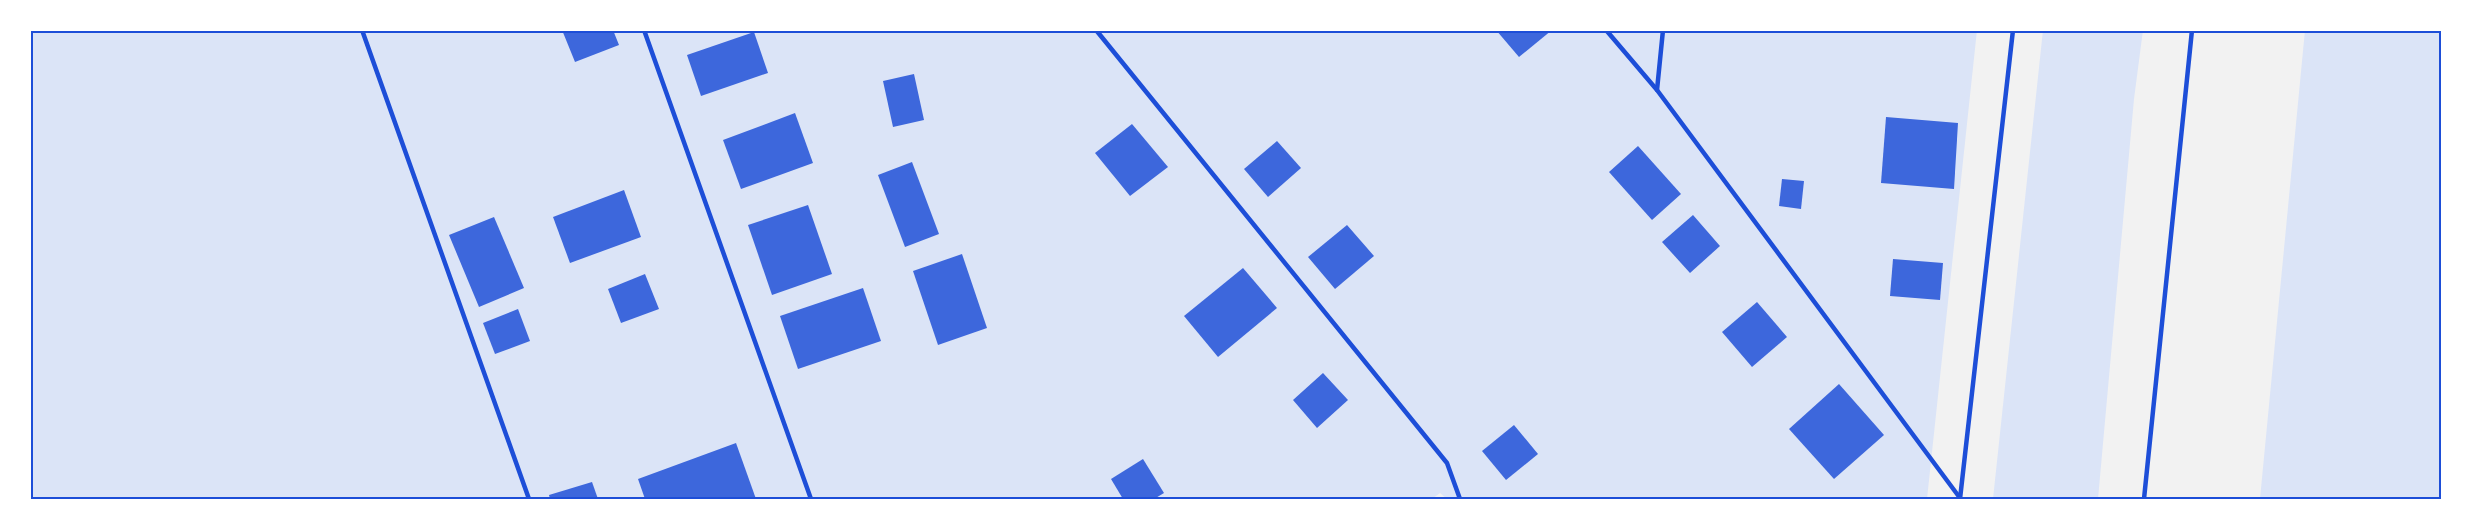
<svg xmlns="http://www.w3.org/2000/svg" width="2472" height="529" font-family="'DM Sans',sans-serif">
	<rect width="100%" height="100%" fill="#f2f2f2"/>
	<!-- green -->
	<g fill="#dbe4f7">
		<path d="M30,30H1977L1927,499H1447L1440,493L1432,499H30Z"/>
		<path d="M2043,30H2143L2134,99L2098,499H1993Z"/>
		<path d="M2305,30H2442V499H2260Z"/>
	</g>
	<!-- building -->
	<g fill="#3d67dc">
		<path d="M562,30H613L619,45L575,62Z"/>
		<path d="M1496,30H1552L1519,57Z"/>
		<path d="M754,32L768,73L701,96L687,55Z"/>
		<path d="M914,74L924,120L893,127L883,81Z"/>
		<path d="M795,113L813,163L741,189L723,140Z"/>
		<path d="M1886,117L1958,123L1954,189L1881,183Z"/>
		<path d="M1132,124L1168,167L1130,196L1095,153Z"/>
		<path d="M1277,141L1301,168L1268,197L1244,169Z"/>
		<path d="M1638,146L1681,194L1652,220L1609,172Z"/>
		<path d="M912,162L939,234L905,247L878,175Z"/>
		<path d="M1782,179L1804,181L1801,209L1779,206Z"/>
		<path d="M624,190L641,237L570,263L553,217Z"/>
		<path d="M808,205L832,274L772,295L748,225Z"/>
		<path d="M1693,215L1720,246L1690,273L1662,242Z"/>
		<path d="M494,217L524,288L479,307L449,235Z"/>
		<path d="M1347,225L1374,256L1335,289L1308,257Z"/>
		<path d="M962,254L987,328L938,345L913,271Z"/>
		<path d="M1893,259L1943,263L1940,300L1890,296Z"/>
		<path d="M1243,268L1277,308L1218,357L1184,316Z"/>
		<path d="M645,274L659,309L621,323L608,289Z"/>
		<path d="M863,288L881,341L798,369L780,316Z"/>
		<path d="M1757,302L1787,337L1752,367L1722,332Z"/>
		<path d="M518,309L530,341L495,354L483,323Z"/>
		<path d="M1323,373L1348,400L1317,428L1293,400Z"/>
		<path d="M1839,384L1884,435L1834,479L1789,429Z"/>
		<path d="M1514,425L1538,454L1506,480L1482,451Z"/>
		<path d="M736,443L756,499H645L638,479Z"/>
		<path d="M1143,459L1164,493L1154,499H1123L1111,479Z"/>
		<path d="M592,482L598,499H550L549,495Z"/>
	</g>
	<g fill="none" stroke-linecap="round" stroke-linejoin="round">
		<!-- service -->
		<g stroke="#1d4ed8" stroke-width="4.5">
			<path d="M362,30L529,499"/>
			<path d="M644,30L811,499"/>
			<path d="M1096,30L1447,463L1460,499"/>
			<path d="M1606,30L1657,90L1960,498"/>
			<path d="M1657,90L1663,30"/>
			<path d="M1960,499L2013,30"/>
			<path d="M2144,499L2192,30"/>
		</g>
	</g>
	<!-- border -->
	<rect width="2472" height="529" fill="none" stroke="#ffffff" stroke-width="63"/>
	<rect x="32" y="32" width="2408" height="466" fill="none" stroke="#1d4ed8" stroke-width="2"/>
</svg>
